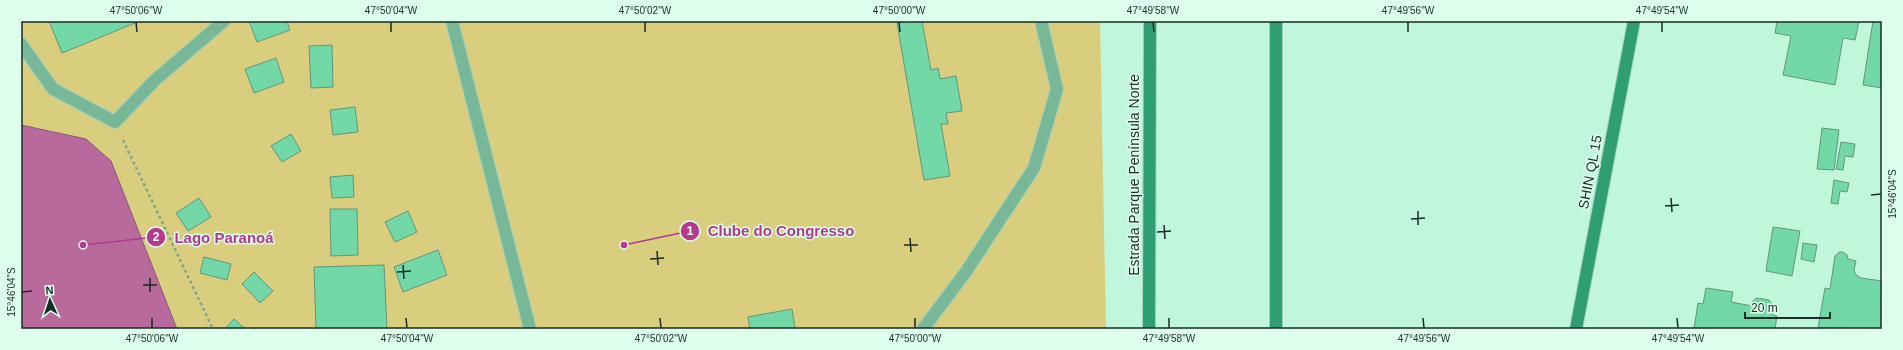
<svg xmlns="http://www.w3.org/2000/svg" width="1903" height="350" font-family="Helvetica,sans-serif">
	<rect width="100%" height="100%" fill="#c0f6da"/>
	<!-- green -->
	<path fill="#d8ce7e" d="M21,21H1100L1106,329H177L111,161L86,139L21,125Z"/>
	<!-- water -->
	<path fill="#b96a9d" stroke="#895878" d="M21,125L86,139L111,161L177,329H21Z"/>
	<!-- building -->
	<g fill="#72d8a8" stroke="#63967c">
		<path d="M49,21H140L62,53Z"/>
		<path d="M249,21H287L290,30L257,42Z"/>
		<path d="M911,21H922L931,70L938,68L940,79L956,76L962,111L946,113L948,124H941L950,176L924,180L897,23Z"/>
		<path d="M1777,21H1859L1855,40L1843,38L1835,85L1783,75L1791,36L1775,33Z"/>
		<path d="M1873,21H1882V88L1863,85Z"/>
		<path d="M332,45L333,87L311,88L309,46Z"/>
		<path d="M276,58L284,82L254,93L245,69Z"/>
		<path d="M355,107L358,132L333,135L330,110Z"/>
		<path d="M1822,128L1839,130L1834,170L1817,169Z"/>
		<path d="M291,134L301,151L282,162L271,146Z"/>
		<path d="M1841,142L1855,144L1853,157L1845,156L1843,170L1836,169Z"/>
		<path d="M353,175L354,197L332,198L330,177Z"/>
		<path d="M1834,180L1849,183L1847,192L1840,191L1838,204L1831,203Z"/>
		<path d="M199,198L211,217L188,231L176,213Z"/>
		<path d="M330,209H357L358,255L331,256Z"/>
		<path d="M408,211L417,232L395,242L385,222Z"/>
		<path d="M1773,227L1800,231L1792,276L1766,271Z"/>
		<path d="M1803,243L1817,245L1814,262L1801,259Z"/>
		<path d="M438,250L447,275L403,292L394,267Z"/>
		<path d="M1839,252H1843L1847,255L1848,259L1856,261L1854,270L1856,275L1861,278L1882,281V329L1818,328L1825,288L1830,289L1835,256Z"/>
		<path d="M204,257L231,264L227,280L200,273Z"/>
		<path d="M384,265L387,329H316L314,267Z"/>
		<path d="M254,272L273,291L260,303L242,284Z"/>
		<path d="M1706,288L1733,292L1731,302L1752,306L1753,301L1757,298L1769,300L1772,304L1771,309H1773V315L1777,316L1775,329H1694L1698,303L1703,304Z"/>
		<path d="M792,309L795,329H750L748,317Z"/>
		<path d="M234,319L245,329H225Z"/>
	</g>
	<g fill="none" stroke-linecap="round" stroke-linejoin="round">
		<!-- lane casing -->
		<g stroke="#a2d2b9" stroke-width="14">
			<g id="lane">
				<path d="M452,21L530,329"/>
				<path d="M21,44L53,89L115,122L155,80L224,21"/>
				<path d="M923,329L965,273L1034,168L1057,89L1041,21"/>
			</g>
		</g>
		<!-- secondary casing -->
		<g stroke="#a2d2b9" stroke-width="14">
			<g id="secondary">
				<path d="M1276,21V329"/>
				<path d="M1149,329L1150,21"/>
				<path d="M1576,329L1634,21"/>
			</g>
		</g>
		<!-- path -->
		<path stroke="#7da691" stroke-width="2.5" stroke-dasharray="3 3" stroke-linecap="butt" d="M123,140L213,329"/>
		<!-- lane -->
		<use href="#lane" stroke="#78b898" stroke-width="12"/>
		<!-- secondary -->
		<use href="#secondary" stroke="#2f9f72" stroke-width="12"/>
	</g>
	<!-- ticks -->
	<path fill="none" stroke="#182d23" stroke-width="1.5" d="M136,22L137,32M391,22V32M645,22V32M899,22L900,32M1153,22L1154,32M1408,22V32M1662,22V32M1871,195L1881,194M1671,198L1672,212M1665,206L1679,205M1418,211V225M1411,219L1425,218M1164,225L1165,239M1157,232L1171,231M910,238L911,252M904,245H918M657,251L658,265M650,259L664,258M403,265L404,279M397,272L411,271M150,278V292M143,285H157M22,292L32,291M152,318V328M406,318L407,328M660,318L661,328M915,318V328M1169,318V328M1423,318L1424,328M1677,318L1678,328"/>
	<g text-anchor="middle" dominant-baseline="central" stroke-width="3" stroke-linejoin="round" paint-order="stroke">
		<!-- street labels -->
		<g font-size="14" fill="#182d23" stroke="#defeec">
			<text transform="translate(1590 172) rotate(-79)">SHIN QL 15</text>
			<text transform="translate(1134 175) rotate(-90)">Estrada Parque Península Norte</text>
		</g>
	</g>
	<!-- callouts -->
	<path fill="none" stroke="#b33a8e" stroke-width="1.5" d="M624 245L690 231M83 245L156 237"/>
	<g fill="#b33a8e" stroke="#defeec" stroke-width="1.5">
		<circle cx="624" cy="245" r="4"/>
		<circle cx="83" cy="245" r="4"/>
		<circle cx="690" cy="231" r="10"/>
		<circle cx="156" cy="237" r="10"/>
	</g>
	<g font-size="12" text-anchor="middle" font-weight="bold" fill="#fff">
		<text x="690" y="235">1</text>
		<text x="156" y="241">2</text>
	</g>
	<g font-size="15" text-anchor="middle" font-weight="bold" fill="#b33a8e" stroke="#defeec" stroke-width="3" stroke-linejoin="round" paint-order="stroke">
		<text x="781" y="236">Clube do Congresso</text>
		<text x="224" y="243">Lago Paranoá</text>
	</g>
	<!-- border -->
	<rect width="1903" height="350" fill="none" stroke="#defeec" stroke-width="44"/>
	<!-- north arrow -->
	<g transform="translate(50 300) rotate(357)" stroke="#defeec" stroke-width="3" paint-order="stroke">
	<path d="M0-3L7 15L0 10L-7 15Z" fill="#182d23"/>
	<text y="-6" font-size="11" font-weight="bold" text-anchor="middle" fill="#182d23">N</text>
	</g>
	<!-- scale -->
	<path d="M1745 312v6h85v-6" fill="none" stroke="#182d23" stroke-width="2"/>
	<text x="1751" y="312" font-size="12" fill="#182d23" stroke="#defeec" stroke-width="3" paint-order="stroke">20 m</text>
	<rect x="22" y="22" width="1859" height="306" fill="none" stroke="#182d23" stroke-width="1.5"/>
	<g font-size="10" text-anchor="middle" fill="#182d23">
		<text x="136" y="14">47°50'06"W</text>
		<text x="391" y="14">47°50'04"W</text>
		<text x="645" y="14">47°50'02"W</text>
		<text x="899" y="14">47°50'00"W</text>
		<text x="1153" y="14">47°49'58"W</text>
		<text x="1408" y="14">47°49'56"W</text>
		<text x="1662" y="14">47°49'54"W</text>
		<text transform="translate(1892 194) rotate(-90)" y="4">15°46'04"S</text>
		<text transform="translate(11 292) rotate(-90)" y="4">15°46'04"S</text>
		<text x="152" y="342">47°50'06"W</text>
		<text x="407" y="342">47°50'04"W</text>
		<text x="661" y="342">47°50'02"W</text>
		<text x="915" y="342">47°50'00"W</text>
		<text x="1169" y="342">47°49'58"W</text>
		<text x="1424" y="342">47°49'56"W</text>
		<text x="1678" y="342">47°49'54"W</text>
	</g>
</svg>
